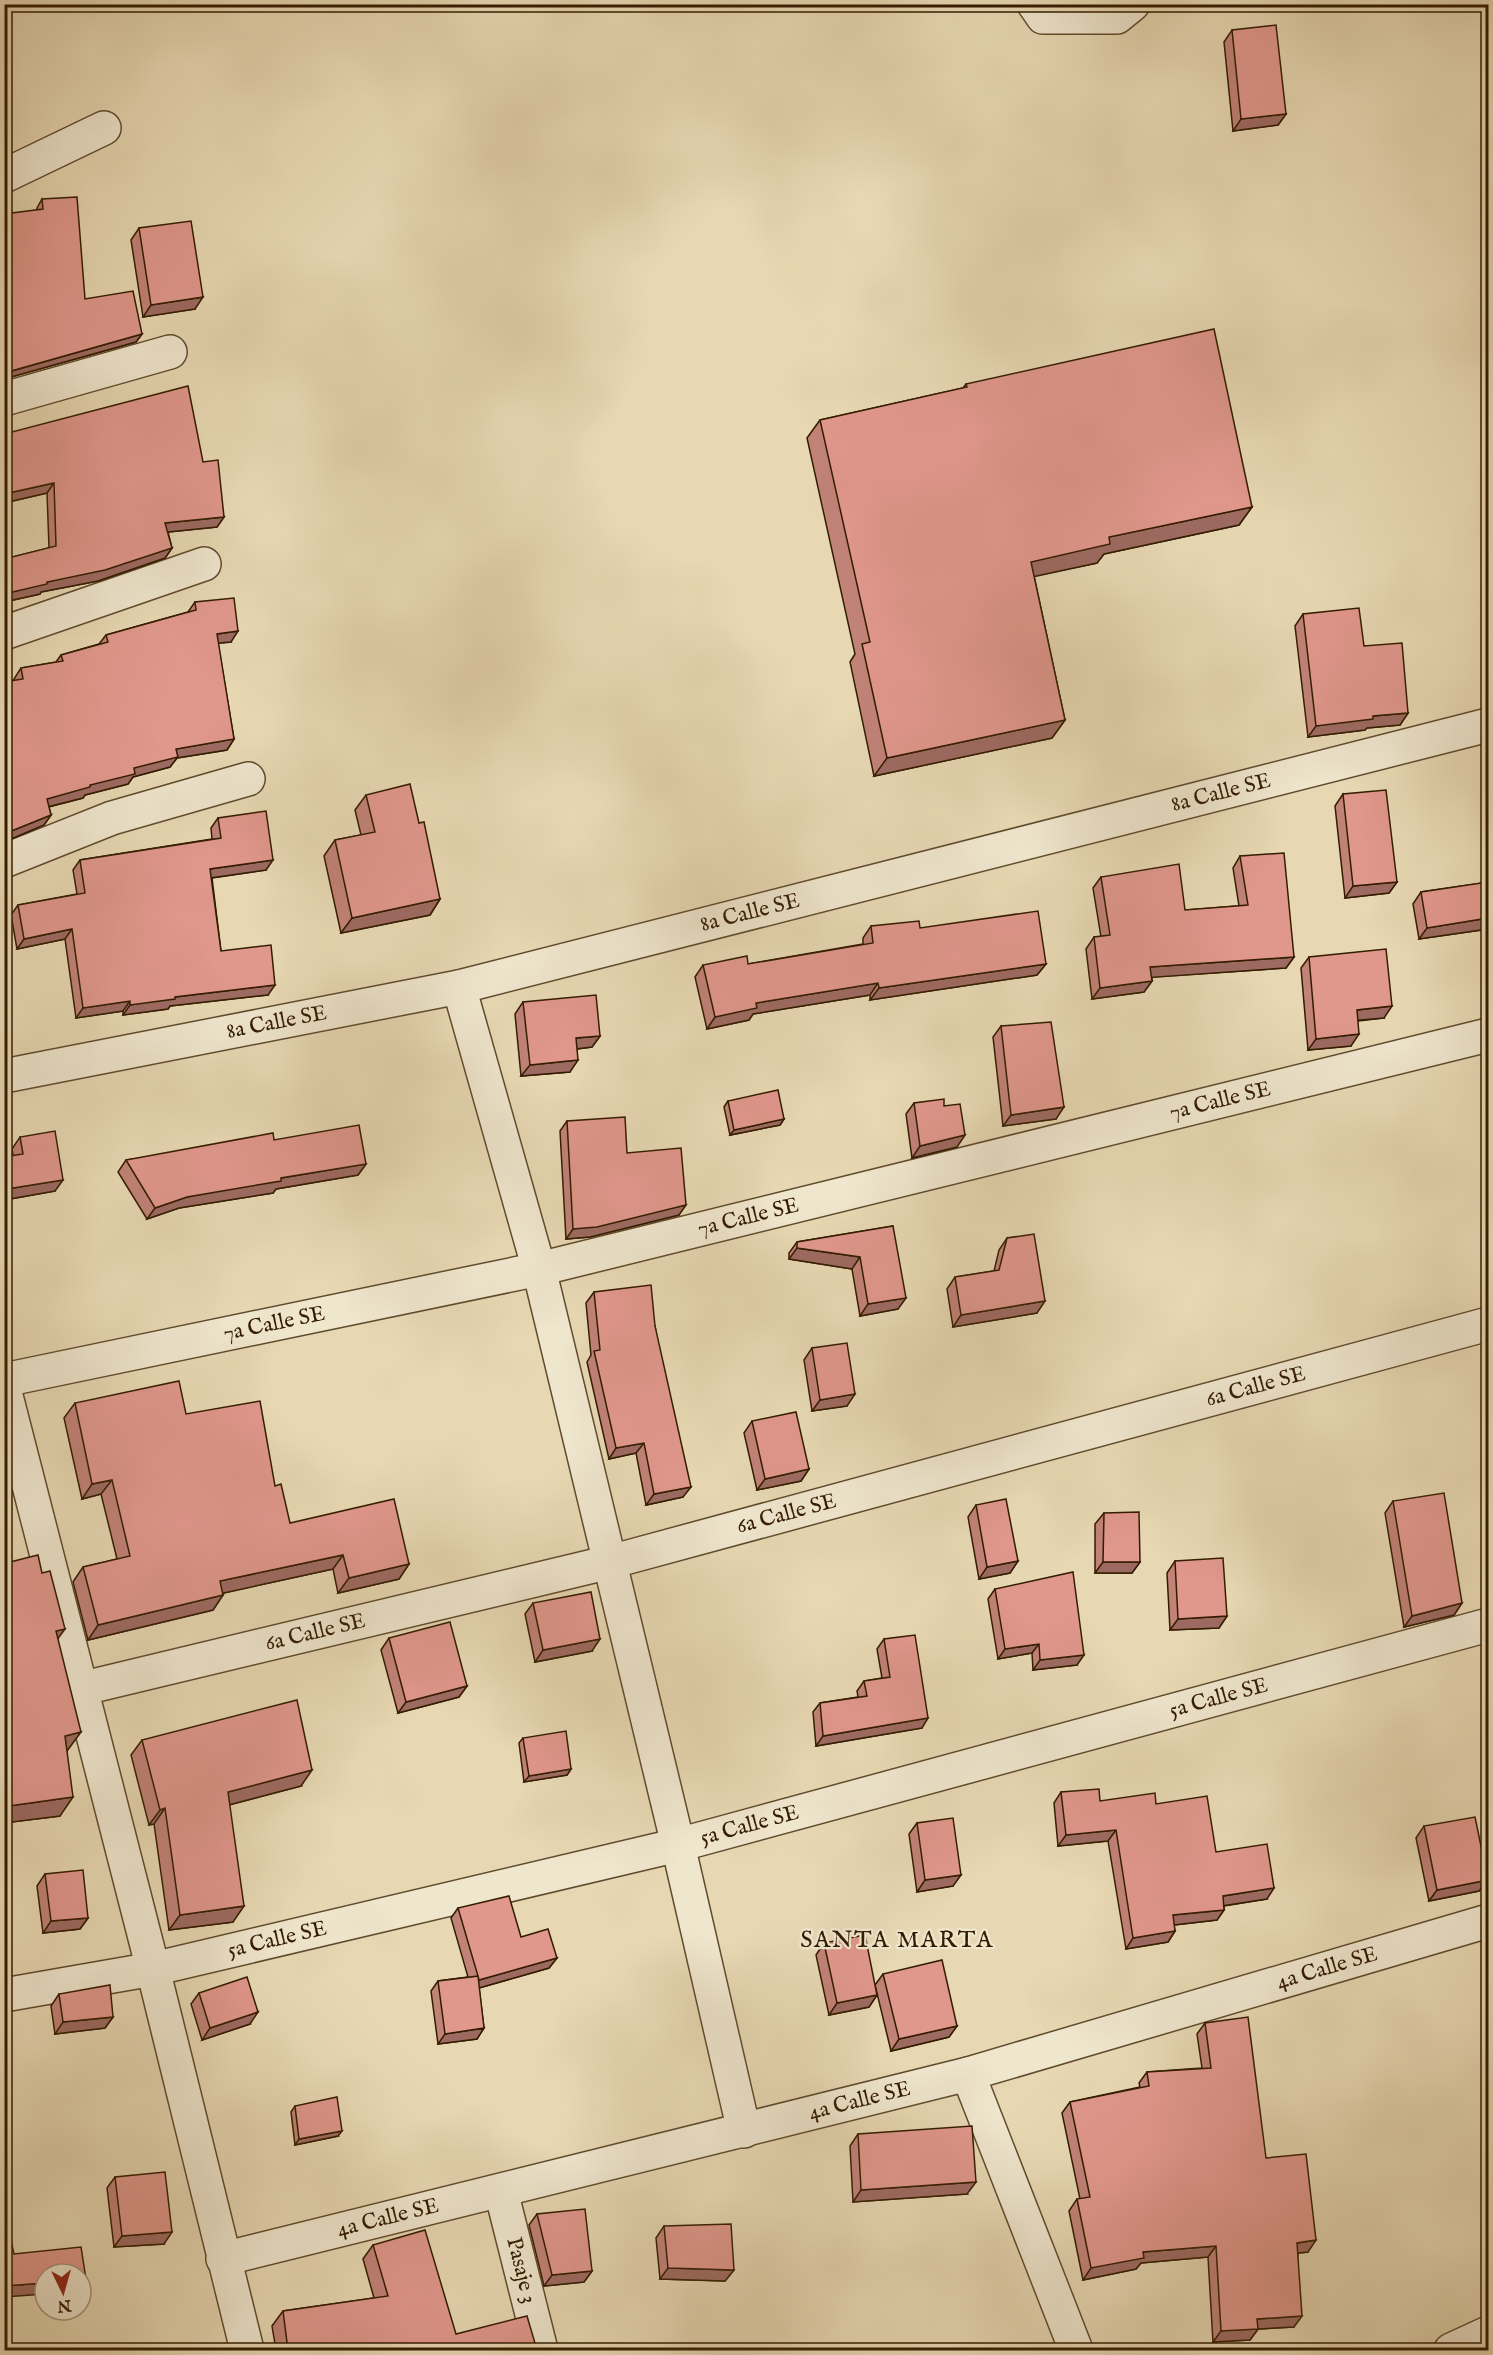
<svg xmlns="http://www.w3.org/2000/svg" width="1493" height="2355" font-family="'IM FELL English',serif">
	<rect width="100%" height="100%" fill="#e7d8b3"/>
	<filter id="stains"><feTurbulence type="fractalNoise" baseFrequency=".00333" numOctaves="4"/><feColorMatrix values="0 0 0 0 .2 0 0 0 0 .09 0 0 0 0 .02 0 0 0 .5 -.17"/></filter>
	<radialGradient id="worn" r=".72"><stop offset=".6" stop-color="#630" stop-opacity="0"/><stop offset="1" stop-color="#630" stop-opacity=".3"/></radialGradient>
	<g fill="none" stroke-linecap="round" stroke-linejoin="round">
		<!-- minor casing -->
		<g stroke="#614b2d" stroke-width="36">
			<g id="minor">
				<path d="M1034,4L1043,17H1117L1133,4"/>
				<path d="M4,176L104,128"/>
				<path d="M4,399L170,352"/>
				<path d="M4,633L204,564"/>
				<path d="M4,861L112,818L248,779"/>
				<path d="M459,987L539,1269L678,1845L744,2131"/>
				<path id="s1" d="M4,1076L459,987L1488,725"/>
				<path id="s2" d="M4,1380L539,1269L1488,1035"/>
				<path d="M4,1388L153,1969L247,2350"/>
				<path id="s3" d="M80,1689L610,1562L1488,1324"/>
				<path id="s4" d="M4,1995L153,1969L678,1845L1488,1625"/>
				<path d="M968,2074L1076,2350"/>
				<path id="s5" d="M501,2191L541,2350"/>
				<path id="s6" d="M223,2259L968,2074L1488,1921"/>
				<path d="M1451,2350L1488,2333"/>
			</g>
		</g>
		<!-- minor -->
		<use href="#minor" stroke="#efe6ce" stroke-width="33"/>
	</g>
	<!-- wall -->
	<g fill="#c18278" stroke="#341c00" stroke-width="1.5">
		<path d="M1232,30L1286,114L1278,125L1233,131L1224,42Z"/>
		<path d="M42,199L85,299L142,334L136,342L4,379L37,208Z"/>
		<path d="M139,228L195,309L143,317L131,240Z"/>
		<path d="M966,384L1252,507L1239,525L1104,554L1097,563L1034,576L1065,720L1052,738L874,776L850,662L855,654L807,438L820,420L963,388Z"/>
		<path d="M4,434L203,462L224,517L217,527L168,532L172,548L165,558L98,581L41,592L40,594L4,602V559L49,548L47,493L4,503Z"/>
		<path d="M195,602L231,642L218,643L234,739L227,750L177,758L170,767L133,777L128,784L85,795L83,798L49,807L51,815L44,825L4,842V682L14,680V679L21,668L56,662L61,655L99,644L106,635L188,612Z"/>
		<path d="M1303,614L1364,646L1408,713L1400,725L1367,728L1365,730L1308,737L1295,626Z"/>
		<path d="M1343,794L1397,882L1389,893L1345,898L1335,806Z"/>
		<path d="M366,795L440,899L430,915L341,933L324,856L335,840L361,835L355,810Z"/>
		<path d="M218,818L266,870L212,878L221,951L268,995L170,1006L168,1009L123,1015V1011L76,1018L65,939L17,949L11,915L18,905L77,894L73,870L80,860L212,839L211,828Z"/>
		<path d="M1240,856L1294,957L1286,968L1152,977V981L1144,992L1092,999L1086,949L1094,937H1101L1093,888L1101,877L1185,910L1239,906L1233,868Z"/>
		<path d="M1488,882V929L1419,939L1413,904L1421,892Z"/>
		<path d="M871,926L920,928L1046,964L1037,975L870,1000V995L753,1014L749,1020L707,1029L695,977L703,965L748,964L863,944V938Z"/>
		<path d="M1309,957L1384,1018L1358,1021L1351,1046L1308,1050L1301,968Z"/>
		<path d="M523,1002L600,1036L592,1047L577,1049L570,1072L521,1076L515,1014Z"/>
		<path d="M1001,1026L1056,1119L1003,1126L993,1037Z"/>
		<path d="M728,1101L784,1119L780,1125L730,1135L724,1107Z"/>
		<path d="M914,1103L944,1106L957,1147L912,1158L906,1114Z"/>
		<path d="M567,1121L627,1153L679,1215L590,1237L566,1239L560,1131Z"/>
		<path d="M20,1137L55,1191L4,1200V1157L13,1155L12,1149Z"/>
		<path d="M274,1140L366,1164L358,1175L276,1189L273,1193L179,1208L147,1219L118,1172L126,1160Z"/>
		<path d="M893,1226L898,1309L860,1316L852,1269L789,1259V1253L797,1242Z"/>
		<path d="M1007,1238L1037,1313L953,1327L947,1289L955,1277L994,1271L999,1250Z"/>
		<path d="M594,1292L655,1326L683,1497L646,1505L636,1453L609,1459L587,1362L591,1355L586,1303Z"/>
		<path d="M812,1348L847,1406L812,1411L804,1360Z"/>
		<path d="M75,1403L186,1414L275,1486L290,1523L409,1564L399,1579L338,1593L333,1569L223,1593V1595L213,1610L88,1640L73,1582L83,1567L117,1559L101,1494L82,1499L64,1418Z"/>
		<path d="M752,1421L809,1469L801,1481L757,1490L744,1433Z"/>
		<path d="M1393,1501L1462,1603L1454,1615L1404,1627L1385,1513Z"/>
		<path d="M976,1505L1018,1561L1010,1573L979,1579L968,1517Z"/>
		<path d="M1104,1513L1140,1562L1132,1573H1095V1524Z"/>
		<path d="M4,1523L10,1562L58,1639L67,1751L60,1816L4,1823Z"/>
		<path d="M1175,1561L1227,1616L1219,1628L1170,1630L1167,1573Z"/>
		<path d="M995,1589L1077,1665L1033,1670L1032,1653L998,1659L988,1599Z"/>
		<path d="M533,1603L592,1651L535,1662L525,1614Z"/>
		<path d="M389,1638L467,1686L459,1697L398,1713L381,1650Z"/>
		<path d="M884,1639L922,1728L816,1746L813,1712L820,1703L858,1697L857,1691L864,1681L882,1678L877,1649Z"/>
		<path d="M523,1738L571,1769L567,1775L524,1782L519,1743Z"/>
		<path d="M142,1740L301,1786L229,1805L233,1922L169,1930L154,1824L149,1825L131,1755Z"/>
		<path d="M1061,1792L1100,1801L1156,1804L1216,1852L1267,1899L1224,1906V1910L1217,1920L1174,1925L1175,1931L1168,1942L1126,1949L1108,1841L1058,1846L1054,1803Z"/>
		<path d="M917,1823L953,1886L917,1892L909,1834Z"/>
		<path d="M1424,1826L1488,1880L1479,1891L1429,1901L1416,1838Z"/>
		<path d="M45,1874L88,1918L80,1929L43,1933L37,1886Z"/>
		<path d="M458,1908L521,1937L557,1958L549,1968L479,1988L484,2028L477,2039L438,2044L431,1991L438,1981L468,1977L451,1918Z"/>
		<path d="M824,1943L877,1995L869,2007L829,2015L816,1955Z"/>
		<path d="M883,1974L957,2026L949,2037L891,2051L875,1985Z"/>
		<path d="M199,1993L250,2024L202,2040L191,2004Z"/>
		<path d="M59,1994L113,2017L105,2028L55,2034L51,2006Z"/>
		<path d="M1205,2023L1308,2252L1298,2253L1294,2327L1258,2329L1250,2340L1213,2342L1208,2257L1141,2263L1136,2269L1083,2280L1069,2211L1077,2199H1080L1062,2113L1070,2102L1140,2087L1139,2083L1147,2072L1202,2068L1197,2034Z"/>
		<path d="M295,2106L338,2136L295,2145L291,2112Z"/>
		<path d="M858,2134L967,2194L853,2202L850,2146Z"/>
		<path d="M115,2177L164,2244L114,2247L107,2188Z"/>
		<path d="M537,2214L592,2271L584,2282L544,2286L529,2225Z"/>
		<path d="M664,2226L734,2270L725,2281L660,2279L656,2238Z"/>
		<path d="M373,2245L456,2334L537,2350H276L272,2326L283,2311L374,2298L363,2259Z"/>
	</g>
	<!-- shaded-wall -->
	<g fill="#9d6a62" stroke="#341c00" stroke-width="1.5">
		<path d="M1286,114L1278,125L1233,131L1241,119Z"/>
		<path d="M203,297L195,309L143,317L151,305Z"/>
		<path d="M142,334L136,342L4,379L5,373Z"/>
		<path d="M54,483L47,493L4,503V494Z"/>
		<path d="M1252,507L1239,525L1104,554L1097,563L1018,580L1031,562L1109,537Z"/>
		<path d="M224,517L217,527L158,533L165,523Z"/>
		<path d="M172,548L165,558L98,581L41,592L40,594L4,602V594Z"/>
		<path d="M238,631L231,642L210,644L217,634Z"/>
		<path d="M1408,713L1400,725L1367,728L1365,730L1308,737L1316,726L1373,716Z"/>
		<path d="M1065,720L1052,738L874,776L887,758Z"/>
		<path d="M234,739L227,750L177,758L170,767L133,777L128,784L85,795L83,798L39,809L47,799L90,785L134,768L176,749Z"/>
		<path d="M51,815L44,825L4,842V834Z"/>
		<path d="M273,860L266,870L203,879L210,869Z"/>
		<path d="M1397,882L1389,893L1345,898L1353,886Z"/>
		<path d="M440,899L430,915L341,933L352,918Z"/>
		<path d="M1488,918V929L1419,939L1427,928Z"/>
		<path d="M72,929L65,939L17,949L24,939Z"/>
		<path d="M1294,957L1286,968L1143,978L1150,967Z"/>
		<path d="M1046,964L1037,975L870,1000L879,988Z"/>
		<path d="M1152,981L1144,992L1092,999L1100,988Z"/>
		<path d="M878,983L870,995L753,1014L749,1020L707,1029L715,1017L756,1003Z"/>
		<path d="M275,985L268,995L170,1006L168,1009L123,1015L130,1005L175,997Z"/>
		<path d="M130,1001L123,1011L76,1018L83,1008Z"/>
		<path d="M1392,1006L1384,1018L1349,1021L1357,1010Z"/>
		<path d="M1359,1034L1351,1046L1308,1050L1316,1039Z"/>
		<path d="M600,1036L592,1047L568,1050L576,1038Z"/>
		<path d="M578,1060L570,1072L521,1076L530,1065Z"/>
		<path d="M1064,1107L1056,1119L1003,1126L1011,1115Z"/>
		<path d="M784,1119L780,1125L730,1135L734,1130Z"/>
		<path d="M965,1135L957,1147L912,1158L920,1146Z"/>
		<path d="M366,1164L358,1175L276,1189L273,1193L179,1208L147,1219L155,1208L187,1197L281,1178Z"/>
		<path d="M63,1180L55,1191L4,1200V1194L7,1189Z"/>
		<path d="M686,1205L679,1215L590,1237L566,1239L573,1229Z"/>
		<path d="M797,1248L860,1257L852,1269L789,1259Z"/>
		<path d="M906,1298L898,1309L860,1316L868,1304Z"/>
		<path d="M1045,1301L1037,1313L953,1327L961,1315Z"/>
		<path d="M855,1394L847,1406L812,1411L820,1400Z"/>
		<path d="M644,1443L636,1453L609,1459L616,1448Z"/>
		<path d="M809,1469L801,1481L757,1490L765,1479Z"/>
		<path d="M112,1480L101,1494L82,1499L92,1484Z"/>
		<path d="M691,1487L683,1497L646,1505L654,1494Z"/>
		<path d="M343,1555L333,1569L210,1596L220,1581Z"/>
		<path d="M1018,1561L1010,1573L979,1579L987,1567Z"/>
		<path d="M1103,1562H1140L1132,1573H1095Z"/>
		<path d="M409,1564L399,1579L338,1593L349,1578Z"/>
		<path d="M223,1595L213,1610L88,1640L98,1625Z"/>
		<path d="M1462,1603L1454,1615L1404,1627L1412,1616Z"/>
		<path d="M1227,1616L1219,1628L1170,1630L1178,1619Z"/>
		<path d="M65,1629L51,1648L56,1631Z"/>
		<path d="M600,1639L592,1651L535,1662L543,1650Z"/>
		<path d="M1039,1644L1032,1653L998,1659L1005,1649Z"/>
		<path d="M1084,1655L1077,1665L1033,1670L1040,1660Z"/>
		<path d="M467,1686L459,1697L398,1713L406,1702Z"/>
		<path d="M928,1718L922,1728L816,1746L823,1736Z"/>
		<path d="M81,1732L67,1751L51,1755L65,1736Z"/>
		<path d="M571,1769L567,1775L524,1782L529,1776Z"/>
		<path d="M312,1770L301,1786L217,1808L228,1792Z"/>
		<path d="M73,1797L60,1816L4,1823V1811L9,1806Z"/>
		<path d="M165,1808L154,1824L149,1825L160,1810Z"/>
		<path d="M1116,1830L1108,1841L1058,1846L1066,1835Z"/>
		<path d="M961,1875L953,1886L917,1892L925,1880Z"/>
		<path d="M1488,1880L1479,1891L1429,1901L1437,1890Z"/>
		<path d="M1274,1888L1267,1899L1215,1907L1223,1896Z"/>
		<path d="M244,1906L233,1922L169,1930L180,1915Z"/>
		<path d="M1224,1910L1217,1920L1165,1926L1173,1915Z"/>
		<path d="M88,1918L80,1929L43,1933L51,1921Z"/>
		<path d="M1175,1931L1168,1942L1126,1949L1133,1938Z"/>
		<path d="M557,1958L549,1968L472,1990L479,1980Z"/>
		<path d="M877,1995L869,2007L829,2015L837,2003Z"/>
		<path d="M258,2012L250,2024L202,2040L210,2028Z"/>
		<path d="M113,2017L105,2028L55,2034L63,2022Z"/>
		<path d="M957,2026L949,2037L891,2051L899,2039Z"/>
		<path d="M484,2028L477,2039L438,2044L445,2034Z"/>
		<path d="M342,2131L338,2136L295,2145L299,2139Z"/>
		<path d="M976,2182L967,2194L853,2202L861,2190Z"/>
		<path d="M172,2232L164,2244L114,2247L122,2236Z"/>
		<path d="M1316,2240L1308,2252L1289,2254L1297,2243Z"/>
		<path d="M1216,2246L1208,2257L1141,2263L1136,2269L1083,2280L1091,2268L1143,2252Z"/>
		<path d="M668,2268L734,2270L725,2281L660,2279Z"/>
		<path d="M592,2271L584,2282L544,2286L552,2275Z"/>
		<path d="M81,2279H86L81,2287Z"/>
		<path d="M45,2283V2294L4,2297V2286Z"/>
		<path d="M1302,2316L1294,2327L1258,2329L1250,2340L1213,2342L1221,2331L1257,2319Z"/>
		<path d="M402,2344L398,2350H357Z"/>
	</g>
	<!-- building -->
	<g fill="#e0978c" stroke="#341c00" stroke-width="1.5">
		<path d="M1276,25L1286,114L1241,119L1232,30Z"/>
		<path d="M77,197L85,299L133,291L142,334L4,373V214L43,209L42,199Z"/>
		<path d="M191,221L203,297L151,305L139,228Z"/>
		<path d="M1214,329L1252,507L1109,537L1110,544L1031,562L1065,720L887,758L862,644L870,642L820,420L967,387L966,384Z"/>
		<path d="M188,386L203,462L218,460L224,517L165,523L172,548L105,570L47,582V584L4,594V559L56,546L54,483L4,494V434Z"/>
		<path d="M234,598L238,631L217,634L234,739L176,749L178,757L134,768L135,774L90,785V787L47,799L51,815L4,834V682L23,679L21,668L63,661L61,655L108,642L106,635L196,610L195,602Z"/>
		<path d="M1359,608L1364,646L1402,643L1408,713L1373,716V719L1316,726L1303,614Z"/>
		<path d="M410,784L419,823L424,822L440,899L352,918L335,840L375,832L366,795Z"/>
		<path d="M1386,790L1397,882L1353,886L1343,794Z"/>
		<path d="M266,811L273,860L210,869L221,951L271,945L275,985L175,997V999L130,1005V1001L83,1008L72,929L24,939L18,905L85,893L80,860L221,838L218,818Z"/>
		<path d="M1284,853L1294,957L1150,967L1152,981L1100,988L1094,937L1110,935L1101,877L1179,864L1185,910L1248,905L1240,856Z"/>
		<path d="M1488,882V918L1427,928L1421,892Z"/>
		<path d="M1038,911L1046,964L879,988L878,983L756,1003L757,1008L715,1017L703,965L747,956L748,964L873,943L871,926L919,921L920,928Z"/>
		<path d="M1386,949L1392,1006L1357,1010L1359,1034L1316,1039L1309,957Z"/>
		<path d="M596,995L600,1036L576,1038L578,1060L530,1065L523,1002Z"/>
		<path d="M1051,1022L1064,1107L1011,1115L1001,1026Z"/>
		<path d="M778,1090L784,1119L734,1130L728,1101Z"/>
		<path d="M944,1099V1106L960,1104L965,1135L920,1146L914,1103Z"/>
		<path d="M625,1117L627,1153L681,1148L686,1205L597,1227L573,1229L567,1121Z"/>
		<path d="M359,1125L366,1164L281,1178V1181L187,1197L155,1208L126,1160L273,1133L274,1140Z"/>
		<path d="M55,1131L63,1180L7,1189L4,1172V1157L23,1154L20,1137Z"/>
		<path d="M893,1226L906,1298L868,1304L860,1257L797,1248V1242Z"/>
		<path d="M1034,1234L1045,1301L961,1315L955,1277L999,1270L1007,1238Z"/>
		<path d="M651,1285L655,1326L691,1487L654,1494L644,1443L616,1448L594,1351L600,1350L594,1292Z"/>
		<path d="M847,1343L855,1394L820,1400L812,1348Z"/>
		<path d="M179,1381L186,1414L260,1401L275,1486L281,1484L290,1523L394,1499L409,1564L349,1578L343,1555L220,1581L223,1595L98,1625L83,1567L130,1556L112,1480L92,1484L75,1403Z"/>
		<path d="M796,1412L809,1469L765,1479L752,1421Z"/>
		<path d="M1444,1493L1462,1603L1412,1616L1393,1501Z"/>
		<path d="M1006,1499L1018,1561L987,1567L976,1505Z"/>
		<path d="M1139,1512L1140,1562H1103L1104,1513Z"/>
		<path d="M4,1523L10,1562L38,1555L42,1573L50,1571L65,1629L56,1631L81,1732L65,1736L73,1797L9,1806L4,1774Z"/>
		<path d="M1223,1558L1227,1616L1178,1619L1175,1561Z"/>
		<path d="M1073,1572L1084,1655L1040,1660L1039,1644L1005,1649L995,1589Z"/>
		<path d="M591,1592L600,1639L543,1650L533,1603Z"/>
		<path d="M450,1622L467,1686L406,1702L389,1638Z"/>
		<path d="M915,1635L928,1718L823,1736L820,1703L867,1696L864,1681L890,1677L884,1639Z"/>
		<path d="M297,1700L312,1770L228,1792L244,1906L180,1915L165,1808L160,1810L142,1740Z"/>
		<path d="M566,1731L571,1769L529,1776L523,1738Z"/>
		<path d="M1099,1789L1100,1801L1155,1793L1156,1804L1207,1796L1216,1852L1267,1844L1274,1888L1223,1896L1224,1910L1173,1915L1175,1931L1133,1938L1116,1830L1066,1835L1061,1792Z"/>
		<path d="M1475,1817L1488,1880L1437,1890L1424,1826Z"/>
		<path d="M953,1818L961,1875L925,1880L917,1823Z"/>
		<path d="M83,1870L88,1918L51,1921L45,1874Z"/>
		<path d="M509,1896L521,1937L548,1929L557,1958L479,1980L478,1976L484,2028L445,2034L438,1981L478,1976L458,1908Z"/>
		<path d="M865,1935L877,1995L837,2003L824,1943Z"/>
		<path d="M942,1960L957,2026L899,2039L883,1974Z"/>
		<path d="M247,1977L258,2012L210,2028L199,1993Z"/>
		<path d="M110,1985L113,2017L63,2022L59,1994Z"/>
		<path d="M1248,2017L1266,2158L1306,2154L1316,2240L1297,2243L1302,2316L1257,2319L1258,2329L1221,2331L1216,2246L1143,2252L1144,2258L1091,2268L1077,2199L1090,2197L1070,2102L1149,2086L1147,2072L1211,2068L1205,2023Z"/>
		<rect x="4" y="2046" width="3" height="80"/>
		<path d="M337,2097L342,2131L299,2139L295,2106Z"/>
		<path d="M972,2126L976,2182L861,2190L858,2134Z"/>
		<path d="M165,2172L172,2232L122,2236L115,2177Z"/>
		<path d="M585,2209L592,2271L552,2275L537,2214Z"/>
		<path d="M4,2210L14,2254L81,2247L86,2279H81V2274H45V2283L4,2286Z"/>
		<path d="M731,2224L734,2270L668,2268L664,2226Z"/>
		<path d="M425,2230L456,2334L527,2316L537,2350H404L402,2344L357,2350H288L283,2311L388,2296L373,2245Z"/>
	</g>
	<g text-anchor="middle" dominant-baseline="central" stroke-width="4.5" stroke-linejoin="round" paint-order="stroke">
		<!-- street labels -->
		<g font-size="22" fill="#341c00" stroke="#efe6ce">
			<text stroke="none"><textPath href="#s1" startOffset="1250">8a Calle SE</textPath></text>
			<text stroke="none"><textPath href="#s1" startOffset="764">8a Calle SE</textPath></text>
			<text stroke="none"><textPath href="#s1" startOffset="278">8a Calle SE</textPath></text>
			<text stroke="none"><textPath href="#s2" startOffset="1248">7a Calle SE</textPath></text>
			<text stroke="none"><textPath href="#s2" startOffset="762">7a Calle SE</textPath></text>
			<text stroke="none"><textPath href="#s2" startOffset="276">7a Calle SE</textPath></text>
			<text stroke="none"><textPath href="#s3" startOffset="1214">6a Calle SE</textPath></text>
			<text stroke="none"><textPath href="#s3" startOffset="728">6a Calle SE</textPath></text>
			<text stroke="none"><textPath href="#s3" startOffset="242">6a Calle SE</textPath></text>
			<text stroke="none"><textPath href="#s4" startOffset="1251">5a Calle SE</textPath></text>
			<text stroke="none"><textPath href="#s4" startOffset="765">5a Calle SE</textPath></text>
			<text stroke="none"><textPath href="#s4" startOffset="279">5a Calle SE</textPath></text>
			<text stroke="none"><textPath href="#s6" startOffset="1142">4a Calle SE</textPath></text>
			<text stroke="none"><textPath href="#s6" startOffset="656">4a Calle SE</textPath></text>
			<text stroke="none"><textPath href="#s6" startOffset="170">4a Calle SE</textPath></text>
			<text stroke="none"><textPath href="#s5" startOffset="82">Pasaje 3</textPath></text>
		</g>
		<!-- neighbourhood labels -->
		<g font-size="24" letter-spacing="1.5" fill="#341c00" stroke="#efe6ce">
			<text x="897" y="1940">SANTA MARTA</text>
		</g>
	</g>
	<!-- margin -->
	<rect width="1493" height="2355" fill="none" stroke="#e7d8b3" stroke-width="24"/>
	<rect x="6" y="6" width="1481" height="2343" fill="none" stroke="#341c00" stroke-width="3"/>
	<rect x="12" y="12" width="1469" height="2331" fill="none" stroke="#341c00" stroke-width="1.5"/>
	<!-- north arrow -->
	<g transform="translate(63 2292) rotate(175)"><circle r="28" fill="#efe6ce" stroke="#a4957c" stroke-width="1.5"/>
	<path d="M0-4.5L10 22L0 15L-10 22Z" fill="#8f2418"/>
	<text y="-9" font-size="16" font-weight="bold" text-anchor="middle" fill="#341c00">N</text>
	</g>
	<rect width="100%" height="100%" filter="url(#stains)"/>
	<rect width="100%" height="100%" fill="url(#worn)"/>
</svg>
